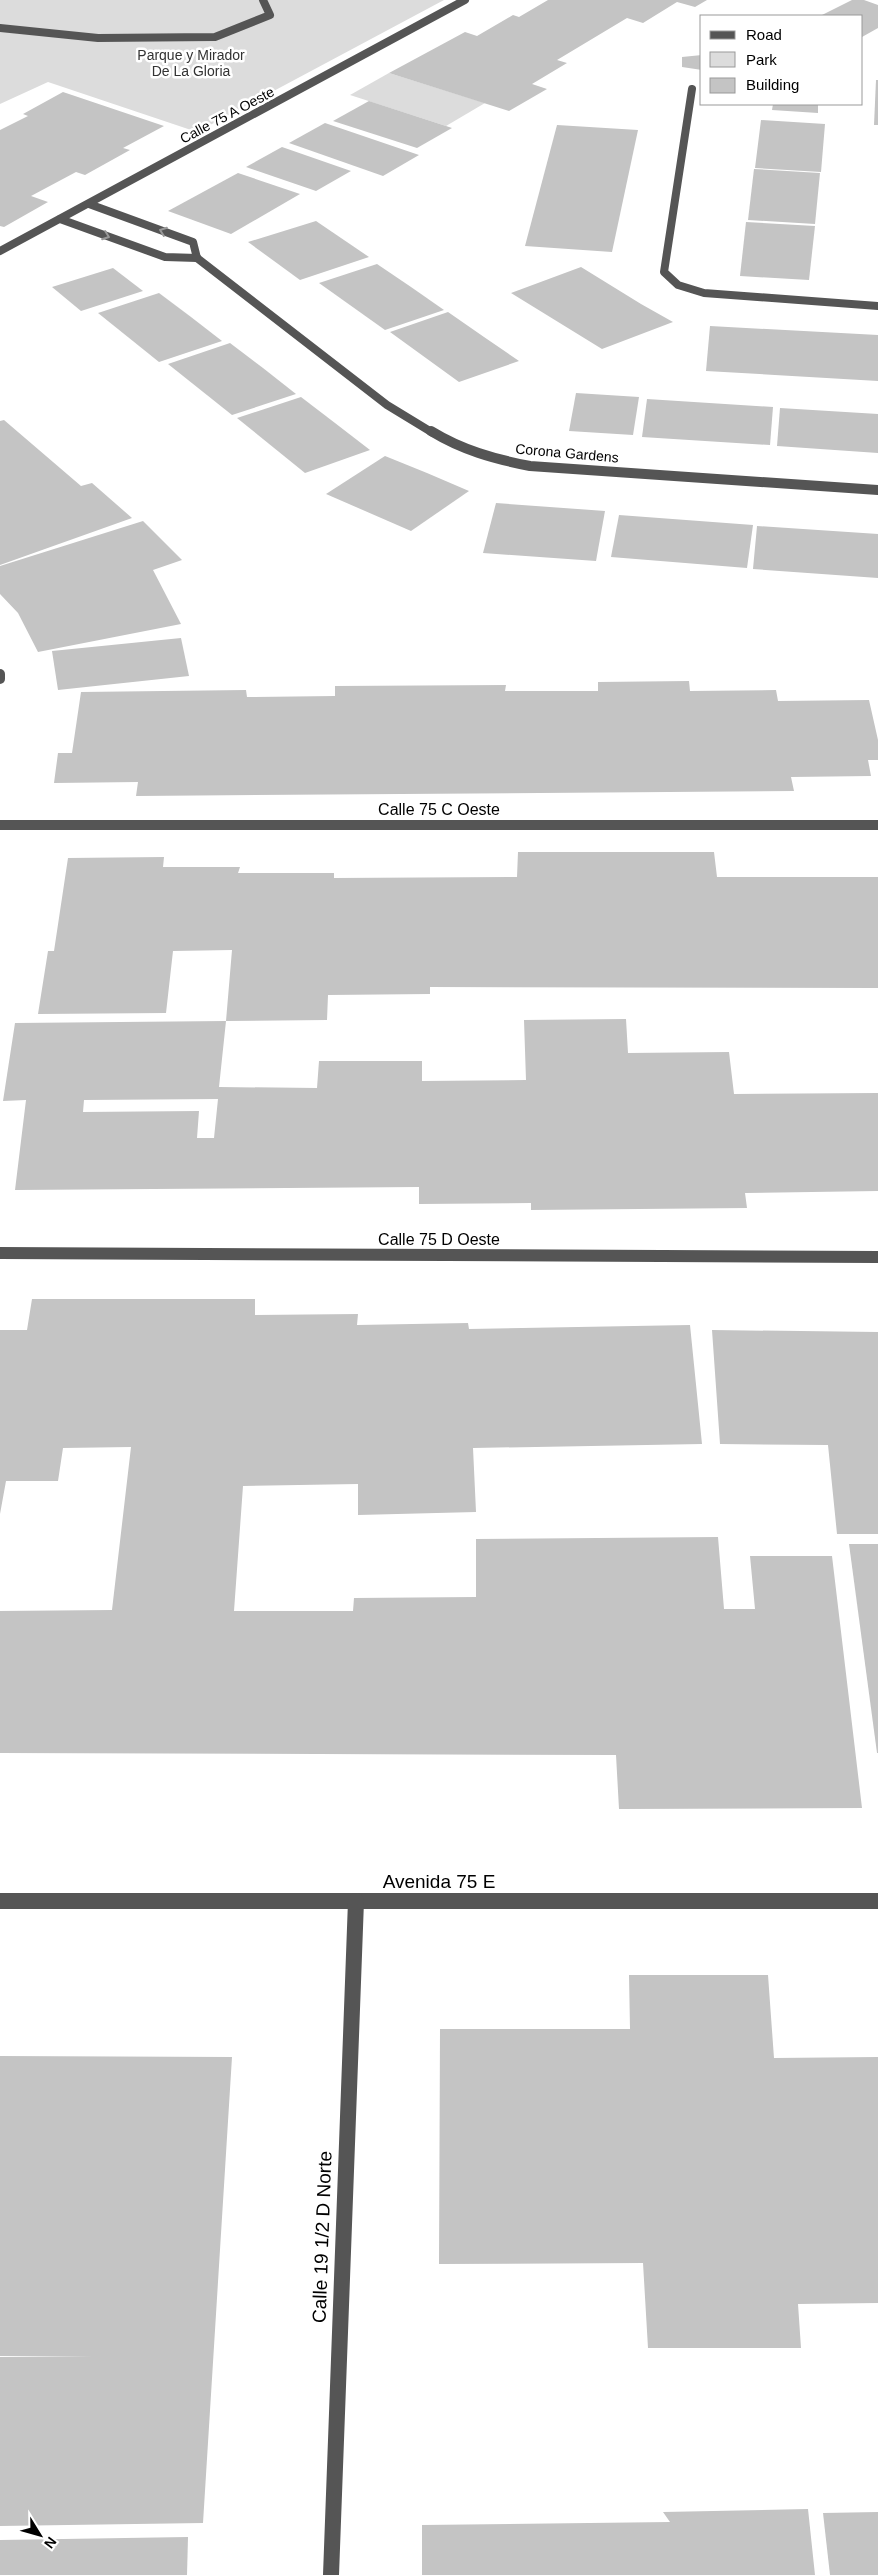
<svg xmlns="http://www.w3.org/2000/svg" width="878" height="2575" font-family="Helvetica,sans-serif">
	<rect width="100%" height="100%" fill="#fff"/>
	<!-- green -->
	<g fill="#dcdcdc">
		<path d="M0,0H444L197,132L48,82L0,104Z"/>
		<path d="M389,73L485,103L446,126L350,95Z"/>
	</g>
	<!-- building -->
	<g fill="#c4c4c4" fill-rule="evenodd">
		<path d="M548,0H707L695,7L677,2L643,23L627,18L557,60L567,63L532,84L547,89L509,111L389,73L465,32L477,36L513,15L519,17Z"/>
		<path d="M852,0H864L878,5V28L862,37V16H820Z"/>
		<path d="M702,55V70L682,67V57Z"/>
		<path d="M876,80H878V125H874Z"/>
		<path d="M63,92L164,126L123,148L130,150L85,175L76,172L31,196L48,202L4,227L0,226V130L28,116L23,114Z"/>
		<path d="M369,101L446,126L452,128L417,148L333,121Z"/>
		<path d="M773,104H818V113L772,110Z"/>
		<path d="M761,120L825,124L821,172L755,168Z"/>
		<path d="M325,123L419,155L383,176L289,143Z"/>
		<path d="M557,125L638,130L612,252L525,246Z"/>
		<path d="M282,147L351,171L316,191L246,167Z"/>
		<path d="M754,169L820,173L815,224L748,220Z"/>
		<path d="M238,173L300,194L231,234L168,211Z"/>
		<path d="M316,221L369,257L300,280L248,242Z"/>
		<path d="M746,222L815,226L809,280L740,276Z"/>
		<path d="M377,264L411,287L444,310L385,330L319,283Z"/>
		<path d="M581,267L641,304L673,322L602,349L511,293Z"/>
		<path d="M113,268L143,291L81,311L52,287Z"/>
		<path d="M159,293L191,317L222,341L159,362L98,313Z"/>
		<path d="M448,312L484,337L519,361L459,382L390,332Z"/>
		<path d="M710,326L878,335V381L706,371Z"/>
		<path d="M230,343L263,368L296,394L232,415L168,364Z"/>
		<path d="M576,393L639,397L633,435L569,431Z"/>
		<path d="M301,397L335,423L370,450L305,473L237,418Z"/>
		<path d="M647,399L773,407L770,445L642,437Z"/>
		<path d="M780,408L878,414V453L777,446Z"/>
		<path d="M4,420L81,486L92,483L132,518L0,565V421Z"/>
		<path d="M385,456L427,473L469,491L411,531L326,494Z"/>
		<path d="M496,503L605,511L596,561L483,553Z"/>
		<path d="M619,515L753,525L747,568L611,557Z"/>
		<path d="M143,521L182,560L153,570L181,624L38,652L18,613L0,594V566Z"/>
		<path d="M757,526L878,534V578L753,569Z"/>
		<path d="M181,638L189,676L58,690L52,651Z"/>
		<path d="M689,681L690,691L776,690L778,701L869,700L878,740V760H868L871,776L791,777L794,791L136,796L138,782L54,783L58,753H72L81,692L246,690L247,697L335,696V686L506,685L505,691H598V682Z"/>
		<path d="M518,852H714L717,877H878V988L430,987V994L328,995L327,1020L226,1021L219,1087L317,1088L319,1061H422V1081L526,1080L524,1020L626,1019L628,1053L729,1052L734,1094L878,1093V1191L745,1193L747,1208L531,1210V1203L419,1204V1187L15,1190L26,1100L3,1101L15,1023L226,1021L232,950L173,951L166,1013L38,1014L48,951H54L68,858L164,857L163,867H240L238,873H334V878L517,877ZM218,1099L214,1138H197L199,1111L83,1112L84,1100Z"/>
		<path d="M32,1299H255V1315L358,1314L357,1325L468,1323L469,1329L690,1325L702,1444L473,1448L476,1512L358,1515V1484L243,1486L234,1611H353L354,1598L476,1597V1539L718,1537L724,1609H755L750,1556H832L862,1808L619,1809L616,1755L0,1753V1611L112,1610L131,1447L63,1448L58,1481H6L0,1514V1330H27Z"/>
		<path d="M712,1330L878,1332V1534H837L828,1445L720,1444Z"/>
		<path d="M849,1544H878V1753H877Z"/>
		<path d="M629,1975H768L774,2058L878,2057V2303L798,2304L801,2348H648L643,2263L439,2264L440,2029H630Z"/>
		<path d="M0,2056L232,2057L203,2523L0,2526V2357H93L0,2356Z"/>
		<path d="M808,2509L815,2575H422V2525L670,2522L663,2512Z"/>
		<path d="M878,2512V2575H830L823,2513Z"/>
		<path d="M188,2537L187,2575H0V2540Z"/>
	</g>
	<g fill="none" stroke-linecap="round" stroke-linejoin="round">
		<!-- minor-far3 -->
		<g stroke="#555" stroke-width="8">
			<path d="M0,28L98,38L215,37L270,15L263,0"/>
			<path d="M692,89L664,272L678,285L704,293L878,306"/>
			<path d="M89,204L193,242L197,258"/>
			<path d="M60,219L165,257L197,258"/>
			<path d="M0,251L465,0"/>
			<path d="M197,258L387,405L433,433"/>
		</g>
		<!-- minor-far2 -->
		<g stroke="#555" stroke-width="10">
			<path d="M431,431C462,450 494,459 530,466L878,490"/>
			<path d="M0,674V679"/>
			<path d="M0,825H878"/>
		</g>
		<!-- minor-far1 -->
		<path stroke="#555" stroke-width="12" d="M0,1253L878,1257"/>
		<!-- minor -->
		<g stroke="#555" stroke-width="16">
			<path d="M0,1901H878"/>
			<path d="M331,2575L356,1901"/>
		</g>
	</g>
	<!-- one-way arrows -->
	<defs><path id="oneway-chevron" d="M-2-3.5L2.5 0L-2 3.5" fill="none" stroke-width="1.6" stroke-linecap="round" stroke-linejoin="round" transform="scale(1.25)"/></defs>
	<g stroke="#999">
		<use href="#oneway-chevron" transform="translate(163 231) rotate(-160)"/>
		<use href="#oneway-chevron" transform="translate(106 236) rotate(20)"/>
	</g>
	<g text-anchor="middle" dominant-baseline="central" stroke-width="5" stroke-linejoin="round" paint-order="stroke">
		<!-- far-park labels -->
		<g font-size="14" fill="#333" stroke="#fff">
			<text x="191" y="55">Parque y Mirador<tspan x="191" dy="16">De La Gloria</tspan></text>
		</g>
		<!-- far-street labels -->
		<g font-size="14" fill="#000" stroke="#fff">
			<text transform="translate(227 115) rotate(-28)">Calle 75 A Oeste</text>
			<text transform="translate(567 453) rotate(5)">Corona Gardens</text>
		</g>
		<!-- street labels -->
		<g font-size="16" fill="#000" stroke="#fff">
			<text x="439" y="809">Calle 75 C Oeste</text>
			<text x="439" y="1239">Calle 75 D Oeste</text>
		</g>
		<!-- near-street labels -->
		<g font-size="19" fill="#000" stroke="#fff">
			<text x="439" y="1881">Avenida 75 E</text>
			<text transform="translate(322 2237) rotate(-88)">Calle 19 1/2 D Norte</text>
		</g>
	</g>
	<!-- legend -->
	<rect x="700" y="15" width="162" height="90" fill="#ffffff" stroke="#999999"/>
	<rect x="710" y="31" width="25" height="8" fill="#555555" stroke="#999999"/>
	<text x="746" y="40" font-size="15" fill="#000000">Road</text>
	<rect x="710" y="52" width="25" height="15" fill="#dcdcdc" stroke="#999999"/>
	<text x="746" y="65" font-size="15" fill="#000000">Park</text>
	<rect x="710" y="78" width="25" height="15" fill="#c4c4c4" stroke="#999999"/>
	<text x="746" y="90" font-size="15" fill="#000000">Building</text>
	<!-- north arrow -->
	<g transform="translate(40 2535) rotate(127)" stroke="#ffffff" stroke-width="4" paint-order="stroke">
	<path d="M0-4L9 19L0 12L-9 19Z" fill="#000000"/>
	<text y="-8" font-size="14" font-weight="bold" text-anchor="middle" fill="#000000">N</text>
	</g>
</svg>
